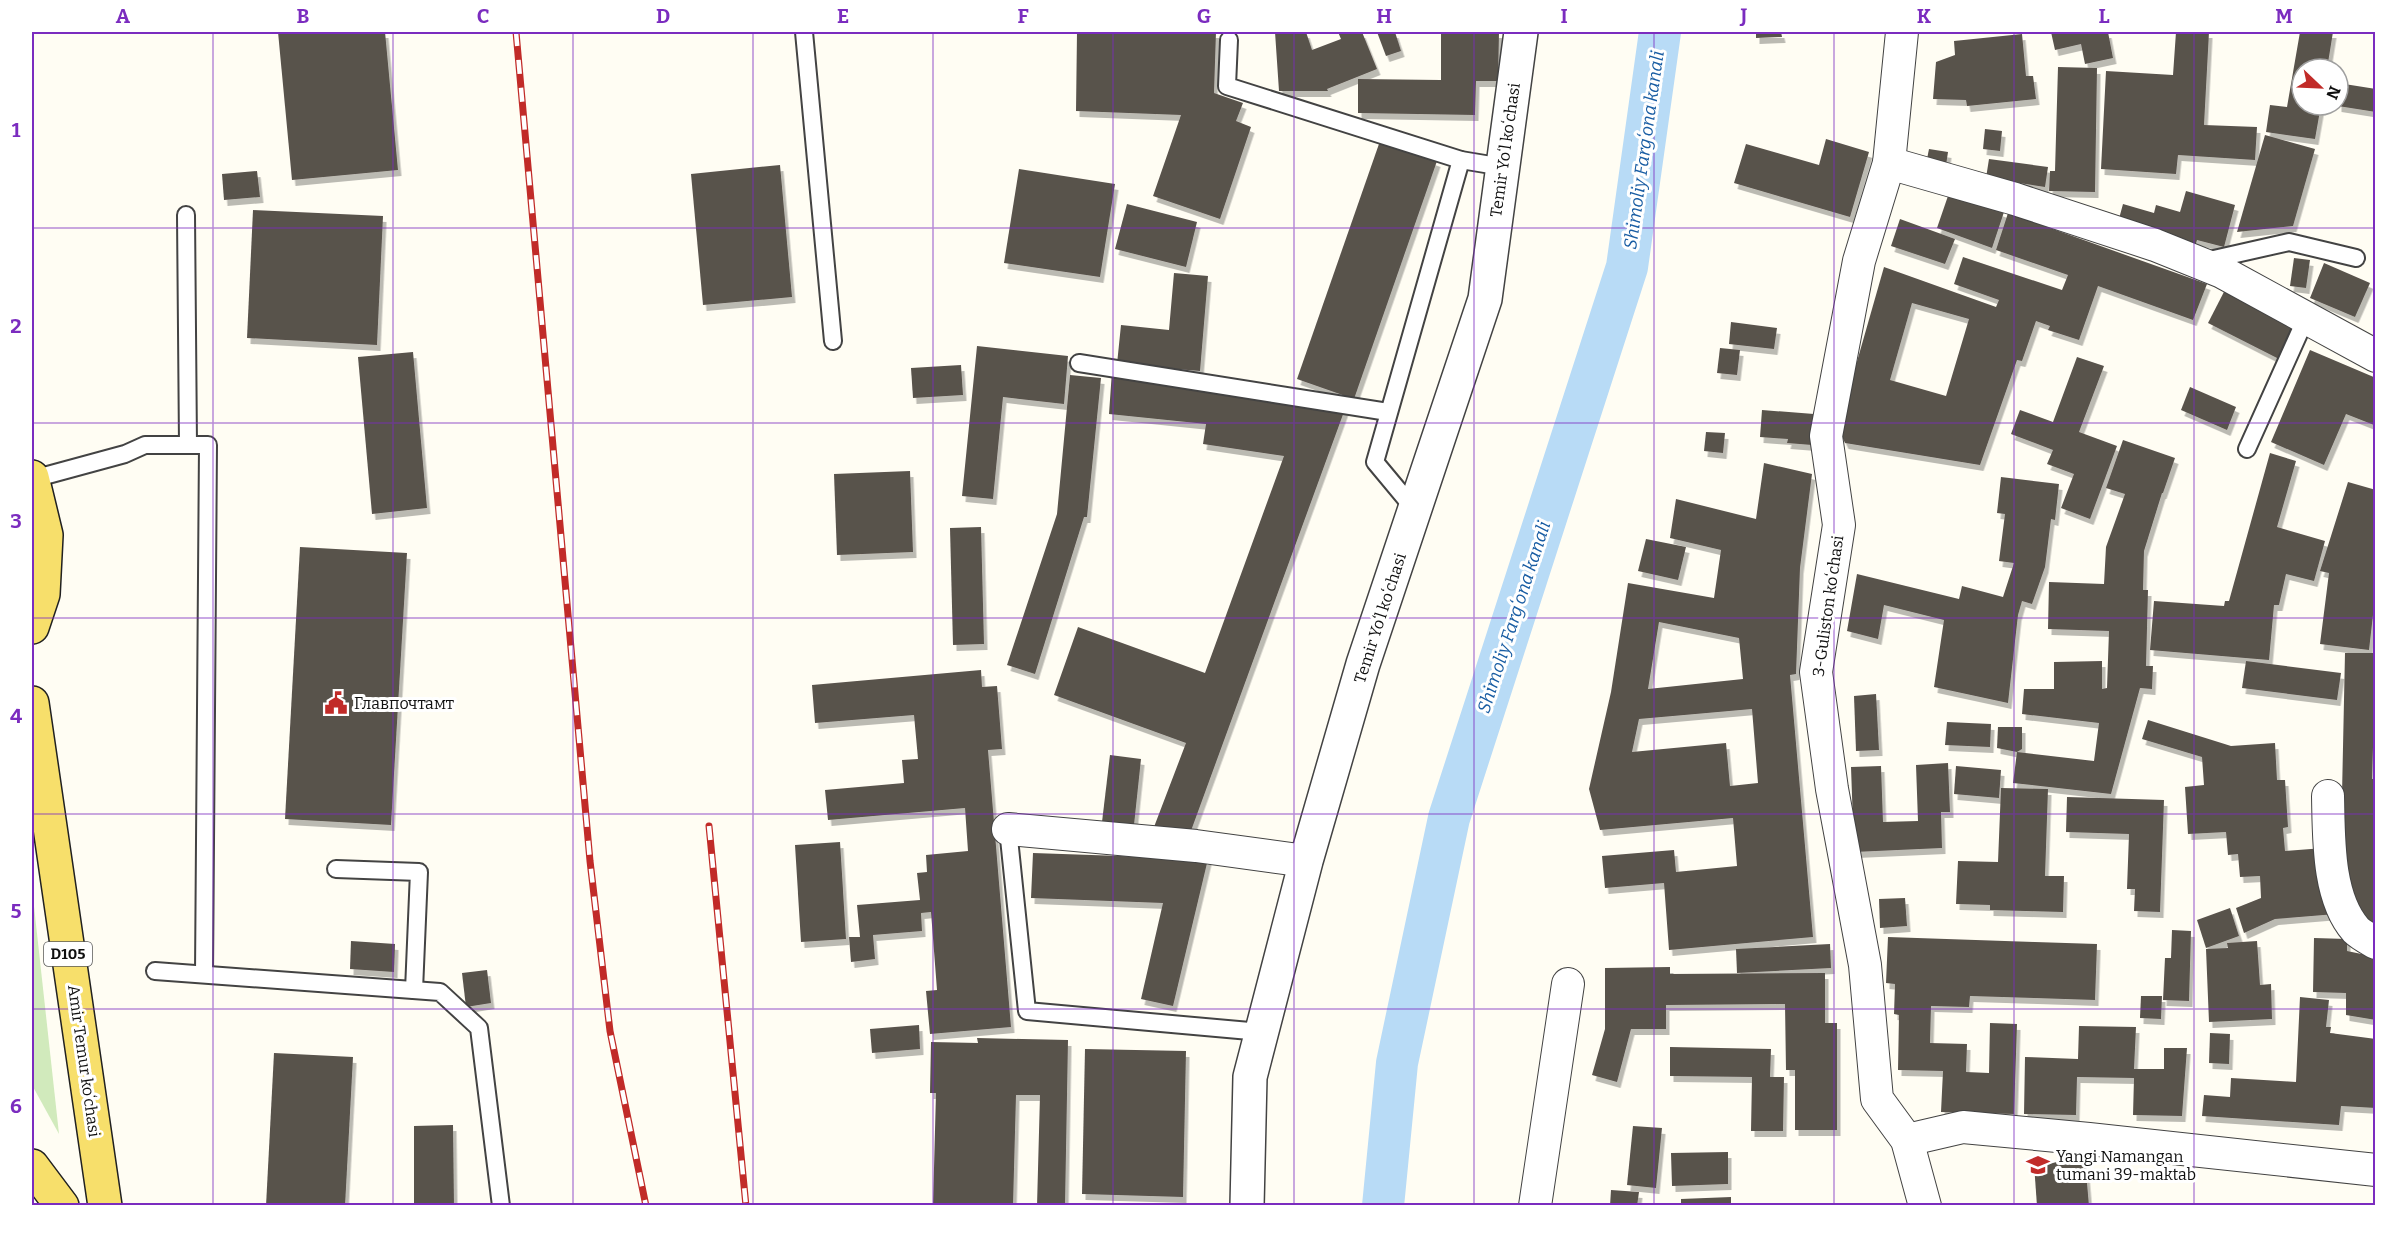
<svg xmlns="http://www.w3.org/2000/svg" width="2407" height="1237" font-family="Bitter,serif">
	<defs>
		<filter id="shadow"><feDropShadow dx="3.5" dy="6" stdDeviation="0" flood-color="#0004"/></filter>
	</defs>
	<rect width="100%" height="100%" fill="#fffdf3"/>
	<!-- green -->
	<path fill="#d1eabc" d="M32,888L59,1134L32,1085Z"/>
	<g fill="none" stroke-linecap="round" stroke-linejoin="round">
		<!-- canal -->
		<path stroke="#b8dbf6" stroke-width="42" d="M1383,1206L1397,1063L1449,818L1627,267L1660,32"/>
	</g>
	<!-- building -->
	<g fill="#59524c" fill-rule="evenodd" filter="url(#shadow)">
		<path d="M278,32H385L398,170L292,180Z"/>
		<path d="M1077,32H1216L1214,93L1243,103L1236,121L1251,127L1220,219L1153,196L1181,115L1076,111Z"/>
		<path d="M1275,32H1306L1312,50L1341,39L1338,32H1362L1377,69L1327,89L1328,91H1279Z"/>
		<path d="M1377,32H1395L1401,51L1386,56Z"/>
		<path d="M1441,32H1499L1498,81H1476L1475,115L1358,113V79L1441,80Z"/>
		<path d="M1756,32H1781L1782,37L1756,38Z"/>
		<path d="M2051,32H2108L2113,58L2085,64L2081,44L2055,50Z"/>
		<path d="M2176,32H2209L2204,125L2257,127L2255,160L2178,155L2176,174L2101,169L2106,71L2173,75Z"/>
		<path d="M2300,32H2333L2327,69H2302V105H2321L2315,139L2266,132L2270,105L2287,107Z"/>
		<path d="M2022,34L2026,76H2033L2036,99L1967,106L1966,100L1933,99L1936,62L1955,55L1954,41Z"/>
		<path d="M2058,67L2097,68L2095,192L2049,191L2050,171H2055Z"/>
		<path d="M2338,83L2376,89V112L2338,106Z"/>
		<path d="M1985,129L2002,131L2000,151L1983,149Z"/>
		<path d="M2265,135L2315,149L2293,226L2237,232Z"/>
		<path d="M1826,139L1869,152L1850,217L1734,183L1746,144L1819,165Z"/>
		<path d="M1380,141L1437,161L1354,399L1297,379Z"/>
		<path d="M1929,149L1948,152L1945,172L1925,169Z"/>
		<path d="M1989,159L2048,167L2045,187L1986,178Z"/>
		<path d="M780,165L792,297L703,305L691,174Z"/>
		<path d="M1019,169L1115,184L1100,277L1004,263Z"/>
		<path d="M257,171L260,197L224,200L222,174Z"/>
		<path d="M2186,191L2235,205L2224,247L2197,240L2193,253L2117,226L2123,204L2154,213L2156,205L2180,212Z"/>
		<path d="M1949,193L2004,212L1992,248L1937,228Z"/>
		<path d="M1127,204L1197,222L1186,267L1115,249Z"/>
		<path d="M253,210L383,216L377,345L247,338Z"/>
		<path d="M2008,213L2207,284L2193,320L2098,286L2079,340L2048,330L2050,326L2036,321L2022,361L2017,360L1980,465L1845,443L1838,428L1884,267L1996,307L1999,300L1954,284L1963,257L2062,290L2068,275L1996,250ZM1912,303L1969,319L1946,396L1890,380Z"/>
		<path d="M1900,219L1955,239L1945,264L1891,246Z"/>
		<path d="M2294,258L2310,260L2306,288L2290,286Z"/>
		<path d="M2324,263L2370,283L2355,317L2310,298Z"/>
		<path d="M1174,273L1208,276L1200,371L1117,364L1121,325L1169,330Z"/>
		<path d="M2228,284L2299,320L2279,359L2208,323Z"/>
		<path d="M1731,322L1777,328L1774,349L1729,344Z"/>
		<path d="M977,346L1068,356L1064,404L1003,397L993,499L962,496Z"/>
		<path d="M1720,348L1740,350L1737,375L1717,373Z"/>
		<path d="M2310,350L2376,378L2374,425L2346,414L2324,465L2271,442Z"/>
		<path d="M413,352L427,508L372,514L358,357Z"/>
		<path d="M2077,357L2104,366L2079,432L2117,446L2090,519L2061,508L2074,474L2047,464L2053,450L2011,434L2020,410L2053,422Z"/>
		<path d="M961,365L963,395L913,398L911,368Z"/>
		<path d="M1112,371L1345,409L1188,839L1154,827L1186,743L1054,695L1078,627L1205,673L1284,456L1203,444L1206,424L1109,414Z"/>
		<path d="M1070,375L1101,378L1087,517H1084L1035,674L1007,665L1057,514Z"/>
		<path d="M2190,387L2236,407L2227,430L2181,410Z"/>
		<path d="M1762,410L1814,414L1812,445L1787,443L1788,439L1760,437Z"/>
		<path d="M1706,432L1725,433L1723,453L1704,451Z"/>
		<path d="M2123,440L2175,458L2163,493H2162L2144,551L2143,590H2148L2146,666H2153L2152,689L2140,688L2111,794L2013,783L2017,752L2094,761L2099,723L2022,714L2024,689H2054V662L2102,661V689L2107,688L2109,631L2048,629L2049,582L2104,584L2106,547L2125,494L2106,488Z"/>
		<path d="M2270,453L2296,461L2277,527L2325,541L2314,581L2286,574L2279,605H2274L2269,660L2150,650L2154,601L2224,606L2225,601H2229Z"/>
		<path d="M1764,463L1812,474L1800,568L1796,674L1790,675L1813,937L1669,950L1664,883L1605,888L1602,856L1674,850L1676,872L1737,866L1733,818L1600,830L1589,789L1611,692L1628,583L1714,598L1721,550L1670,538L1676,499L1756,519ZM1659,622L1739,638L1743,679L1648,689ZM1752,709L1758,783L1730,786L1726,743L1632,752L1639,719Z"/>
		<path d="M910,471L913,552L837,555L834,474Z"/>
		<path d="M2001,477L2059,484L2055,520L2051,519L2045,567L2032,604L2022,601L2018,615L2008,703L1934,687L1944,620L1884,605L1878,639L1847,631L1857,574L1959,599L1962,586L2003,597L2014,563L1999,561L2005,514L1997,513Z"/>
		<path d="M2348,482L2376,490V569L2373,578H2376V589L2369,650L2320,644L2329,573L2320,571Z"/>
		<path d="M981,527L984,644L953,645L950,528Z"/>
		<path d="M1646,539L1686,547L1678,580L1638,571Z"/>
		<path d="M300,547L407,553L391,825L285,819Z"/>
		<path d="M2345,653H2376L2372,779H2376V934L2340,889Z"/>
		<path d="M2246,661L2341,673L2337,700L2242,688Z"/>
		<path d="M981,670L982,687L997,686L1002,749L988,750L1011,1027L930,1034L926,991L937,990L931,912L921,913L922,931L873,935L875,959L851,962L849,937H860L857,905L920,900L917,873L927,872L926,855L968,851L965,808L828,820L825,790L904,783L902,760L918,759L914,715L815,723L812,685Z"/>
		<path d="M1876,694L1879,750L1856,751L1854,696Z"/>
		<path d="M2148,720L2231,746L2275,743L2277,780H2285L2288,827L2283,828L2285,851L2324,848L2336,914L2275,919L2244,933L2236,908L2261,898L2260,876L2240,877L2238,854L2228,855L2226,832L2188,834L2185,787L2204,785L2202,757L2142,739Z"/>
		<path d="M1947,722L1991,724L1990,747L1945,745Z"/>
		<path d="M1998,727H2022V749L2017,752L1997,748Z"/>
		<path d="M1110,755L1141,759L1134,825L1102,822Z"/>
		<path d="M1948,763L1950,812H1941L1942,848L1854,852L1851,767L1881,766L1883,822L1918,821L1916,765Z"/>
		<path d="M1956,766L2001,770L1999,798L1954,794Z"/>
		<path d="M2001,788L2048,789L2045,876H2064L2063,912L1990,910V905L1956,904L1958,861L1998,862Z"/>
		<path d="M2067,797L2164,800L2160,912L2134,911L2135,889H2127L2129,834L2066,832Z"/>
		<path d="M840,842L846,939L801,942L795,845Z"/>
		<path d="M1033,853L1208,859L1173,1006L1141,999L1163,903L1031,898Z"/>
		<path d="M1905,898L1907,926L1880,928L1879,899Z"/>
		<path d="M2230,908L2239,936L2206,948L2197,920Z"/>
		<path d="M2172,930L2191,931L2189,1001L2163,1000L2165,958H2171Z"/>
		<path d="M1888,937L2097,944L2095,1000L1970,996L1969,1007L1931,1006L1930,1043L1967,1044L1966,1072L1989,1073L1990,1023L2017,1024L2014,1114L1941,1112L1943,1071L1898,1070L1899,1015L1894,1014L1895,984L1886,983Z"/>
		<path d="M2314,938L2347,939V951L2376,957V1020L2346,1015V993L2313,992Z"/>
		<path d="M351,941L395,944L394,972L350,969Z"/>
		<path d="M2257,941L2260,985L2271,984L2272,1019L2209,1022L2206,949L2228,948L2227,943Z"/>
		<path d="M1830,944L1831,968L1737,973L1736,949Z"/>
		<path d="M1670,967V974L1825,973V1023H1837V1130H1795V1070H1786L1785,1004L1666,1005V1029H1631L1617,1082L1592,1075L1605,1029V968Z"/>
		<path d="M487,970L491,1003L466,1007L462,973Z"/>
		<path d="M2141,996H2162L2161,1019L2140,1018Z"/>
		<path d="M2300,997L2329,1000L2326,1027H2331L2330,1033L2376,1039V1108L2341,1106L2339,1125L2202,1116L2204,1095L2230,1097L2231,1078L2296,1082Z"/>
		<path d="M919,1025L920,1049L872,1053L870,1029Z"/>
		<path d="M2079,1026L2136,1027L2134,1069H2164V1048H2187L2182,1116L2133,1115L2134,1078L2077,1077L2076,1115L2024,1114L2025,1057L2078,1059Z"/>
		<path d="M2210,1033L2230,1034L2229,1064L2209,1063Z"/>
		<path d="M977,1038L1068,1040L1065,1206H1037L1040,1095H1016L1013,1206L933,1205L936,1093H930L931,1042L978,1043Z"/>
		<path d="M1670,1047L1771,1049L1770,1077H1784L1783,1131H1751L1752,1077L1670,1076Z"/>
		<path d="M1085,1049L1186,1051L1183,1197L1082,1194Z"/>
		<path d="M274,1053L353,1057L345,1206H266Z"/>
		<path d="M453,1125L454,1206H414V1126Z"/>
		<path d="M1633,1126L1662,1128L1656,1188L1627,1185Z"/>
		<path d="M1728,1152V1184L1672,1186L1671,1153Z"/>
		<path d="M2085,1160L2089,1206H2037L2034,1164Z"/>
		<path d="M1611,1190L1639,1192L1637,1206H1610Z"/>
		<path d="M1731,1197V1206H1681V1199Z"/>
	</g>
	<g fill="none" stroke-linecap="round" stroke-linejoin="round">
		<!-- service casing -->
		<g stroke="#434343" stroke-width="20">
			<g id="service">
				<path d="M804,32L833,341"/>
				<path d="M1229,40L1227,86L1461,160L1503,167"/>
				<path d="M186,215L188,445"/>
				<path d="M2205,261L2289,242L2356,258"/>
				<path d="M1079,363L1388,412"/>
				<path d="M2247,449L2306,318"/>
				<path d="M33,479L125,454L145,445H208L204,974"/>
				<path d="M1415,510L1375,462L1461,160"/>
				<path d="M1008,829L1027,1011L1261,1032"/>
				<path d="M336,869L419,872L414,990"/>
				<path d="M155,971L440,992L479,1028L501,1206"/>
			</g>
		</g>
		<!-- minor casing -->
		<g stroke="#434343" stroke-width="34">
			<g id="minor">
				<path d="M1902,32L1889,163L1859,261L1826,436L1839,525L1816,672L1832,789L1865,965L1877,1099L1907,1140L1925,1206"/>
				<path d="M1889,163L2015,199L2155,245L2222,272L2376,356"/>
				<path d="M2328,796C2329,837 2327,897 2356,930C2361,935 2369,939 2376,943"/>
				<path d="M1008,829L1196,846L1306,861"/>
				<path d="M1907,1140L1963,1127L2089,1139L2376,1170"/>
				<path d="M1535,1206L1568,984"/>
			</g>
		</g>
		<!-- tertiary casing -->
		<g stroke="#434343" stroke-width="36">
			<path id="tertiary" d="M1247,1206L1250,1077L1306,861L1363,664L1485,299L1521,32"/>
		</g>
		<!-- primary casing -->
		<g stroke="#212121" stroke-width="36">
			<g id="primary">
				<path d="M32,477L46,535L43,594L32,627"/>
				<path d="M32,703L105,1206"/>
				<path d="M32,1166L62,1206"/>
			</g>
		</g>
		<!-- service -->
		<use href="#service" stroke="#fff" stroke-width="16"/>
		<!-- minor -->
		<use href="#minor" stroke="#fff" stroke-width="32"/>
		<!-- tertiary -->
		<use href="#tertiary" stroke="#fff" stroke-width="33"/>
		<!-- primary -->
		<use href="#primary" stroke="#f7df6b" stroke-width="33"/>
		<!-- rail casing -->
		<g stroke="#c12b28" stroke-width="7">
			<g id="rail">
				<path d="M516,32L590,861L610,1031L646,1206"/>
				<path d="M709,826L746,1206"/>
			</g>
		</g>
		<!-- rail -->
		<use href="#rail" stroke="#fff" stroke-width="4.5" stroke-dasharray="14" stroke-linecap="butt"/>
	</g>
	<!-- grid -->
	<path fill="none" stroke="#7b2cbf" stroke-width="1.5" stroke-opacity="0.55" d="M213,32V1206M393,32V1206M573,32V1206M753,32V1206M933,32V1206M1113,32V1206M1294,32V1206M1474,32V1206M1654,32V1206M1834,32V1206M2014,32V1206M2194,32V1206M32,228H2376M32,423H2376M32,618H2376M32,814H2376M32,1009H2376"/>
	<!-- icons -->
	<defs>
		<g id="civic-bare" transform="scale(1.8)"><path d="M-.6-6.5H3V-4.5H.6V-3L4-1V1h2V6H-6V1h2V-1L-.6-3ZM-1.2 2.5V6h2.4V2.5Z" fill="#c12b28" stroke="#fff" stroke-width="2.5" paint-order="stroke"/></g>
		<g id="school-bare" transform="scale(1.8)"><path d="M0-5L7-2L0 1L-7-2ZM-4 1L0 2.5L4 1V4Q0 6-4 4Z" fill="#c12b28" stroke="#fff" stroke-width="2.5" paint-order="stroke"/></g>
	</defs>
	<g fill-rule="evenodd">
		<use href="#civic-bare" x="336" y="703"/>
		<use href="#school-bare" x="2038" y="1165"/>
	</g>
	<g text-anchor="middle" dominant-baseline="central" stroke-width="6" stroke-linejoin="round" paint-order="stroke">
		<!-- shield labels -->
		<rect fill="#fff" stroke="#585858" stroke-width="1.5" x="44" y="942" width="48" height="24" rx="4.5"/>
		<g font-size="15" font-weight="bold" fill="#101010">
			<text x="68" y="954">D105</text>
		</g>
		<!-- street labels -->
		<g font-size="16" fill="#101010" stroke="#fff">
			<text transform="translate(1505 150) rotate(-82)">Temir Yoʻl koʻchasi</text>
			<text transform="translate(1828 606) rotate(-82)">3-Guliston koʻchasi</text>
			<text transform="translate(1380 618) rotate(-72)">Temir Yoʻl koʻchasi</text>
			<text transform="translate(84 1061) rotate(82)">Amir Temur koʻchasi</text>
		</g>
		<!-- poi labels -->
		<g font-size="16" fill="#101010" stroke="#fff" text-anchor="start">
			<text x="354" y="703">Главпочтамт</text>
			<text x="2056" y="1156">Yangi Namangan<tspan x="2056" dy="18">tumani 39-maktab</tspan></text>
		</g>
		<!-- water labels -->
		<g font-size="18" font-style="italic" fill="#195da3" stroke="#fff">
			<text transform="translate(1644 150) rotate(-82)">Shimoliy Fargʻona kanali</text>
			<text transform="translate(1514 617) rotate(-72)">Shimoliy Fargʻona kanali</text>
		</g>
	</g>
	<!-- border -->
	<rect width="2407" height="1237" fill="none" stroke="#ffffff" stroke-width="66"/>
	<!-- north arrow -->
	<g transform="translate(2320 87) rotate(113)"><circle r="28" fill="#ffffff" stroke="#9f9f9f" stroke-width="1.5"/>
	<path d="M0-4.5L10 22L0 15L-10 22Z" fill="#c12b28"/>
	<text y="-9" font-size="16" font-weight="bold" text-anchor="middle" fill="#101010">N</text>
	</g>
	<rect x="33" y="33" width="2341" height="1171" fill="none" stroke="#7b2cbf" stroke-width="2"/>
	<g font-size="20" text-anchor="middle" font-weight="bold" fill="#7b2cbf">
		<text x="123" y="23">A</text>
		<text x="303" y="23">B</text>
		<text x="483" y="23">C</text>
		<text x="663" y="23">D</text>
		<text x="843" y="23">E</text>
		<text x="1023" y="23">F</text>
		<text x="1204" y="23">G</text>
		<text x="1384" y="23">H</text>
		<text x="1564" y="23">I</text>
		<text x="1744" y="23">J</text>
		<text x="1924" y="23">K</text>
		<text x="2104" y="23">L</text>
		<text x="2284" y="23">M</text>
		<text x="16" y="137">1</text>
		<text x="16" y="333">2</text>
		<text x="16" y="528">3</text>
		<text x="16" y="723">4</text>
		<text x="16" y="918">5</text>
		<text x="16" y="1113">6</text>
	</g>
</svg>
